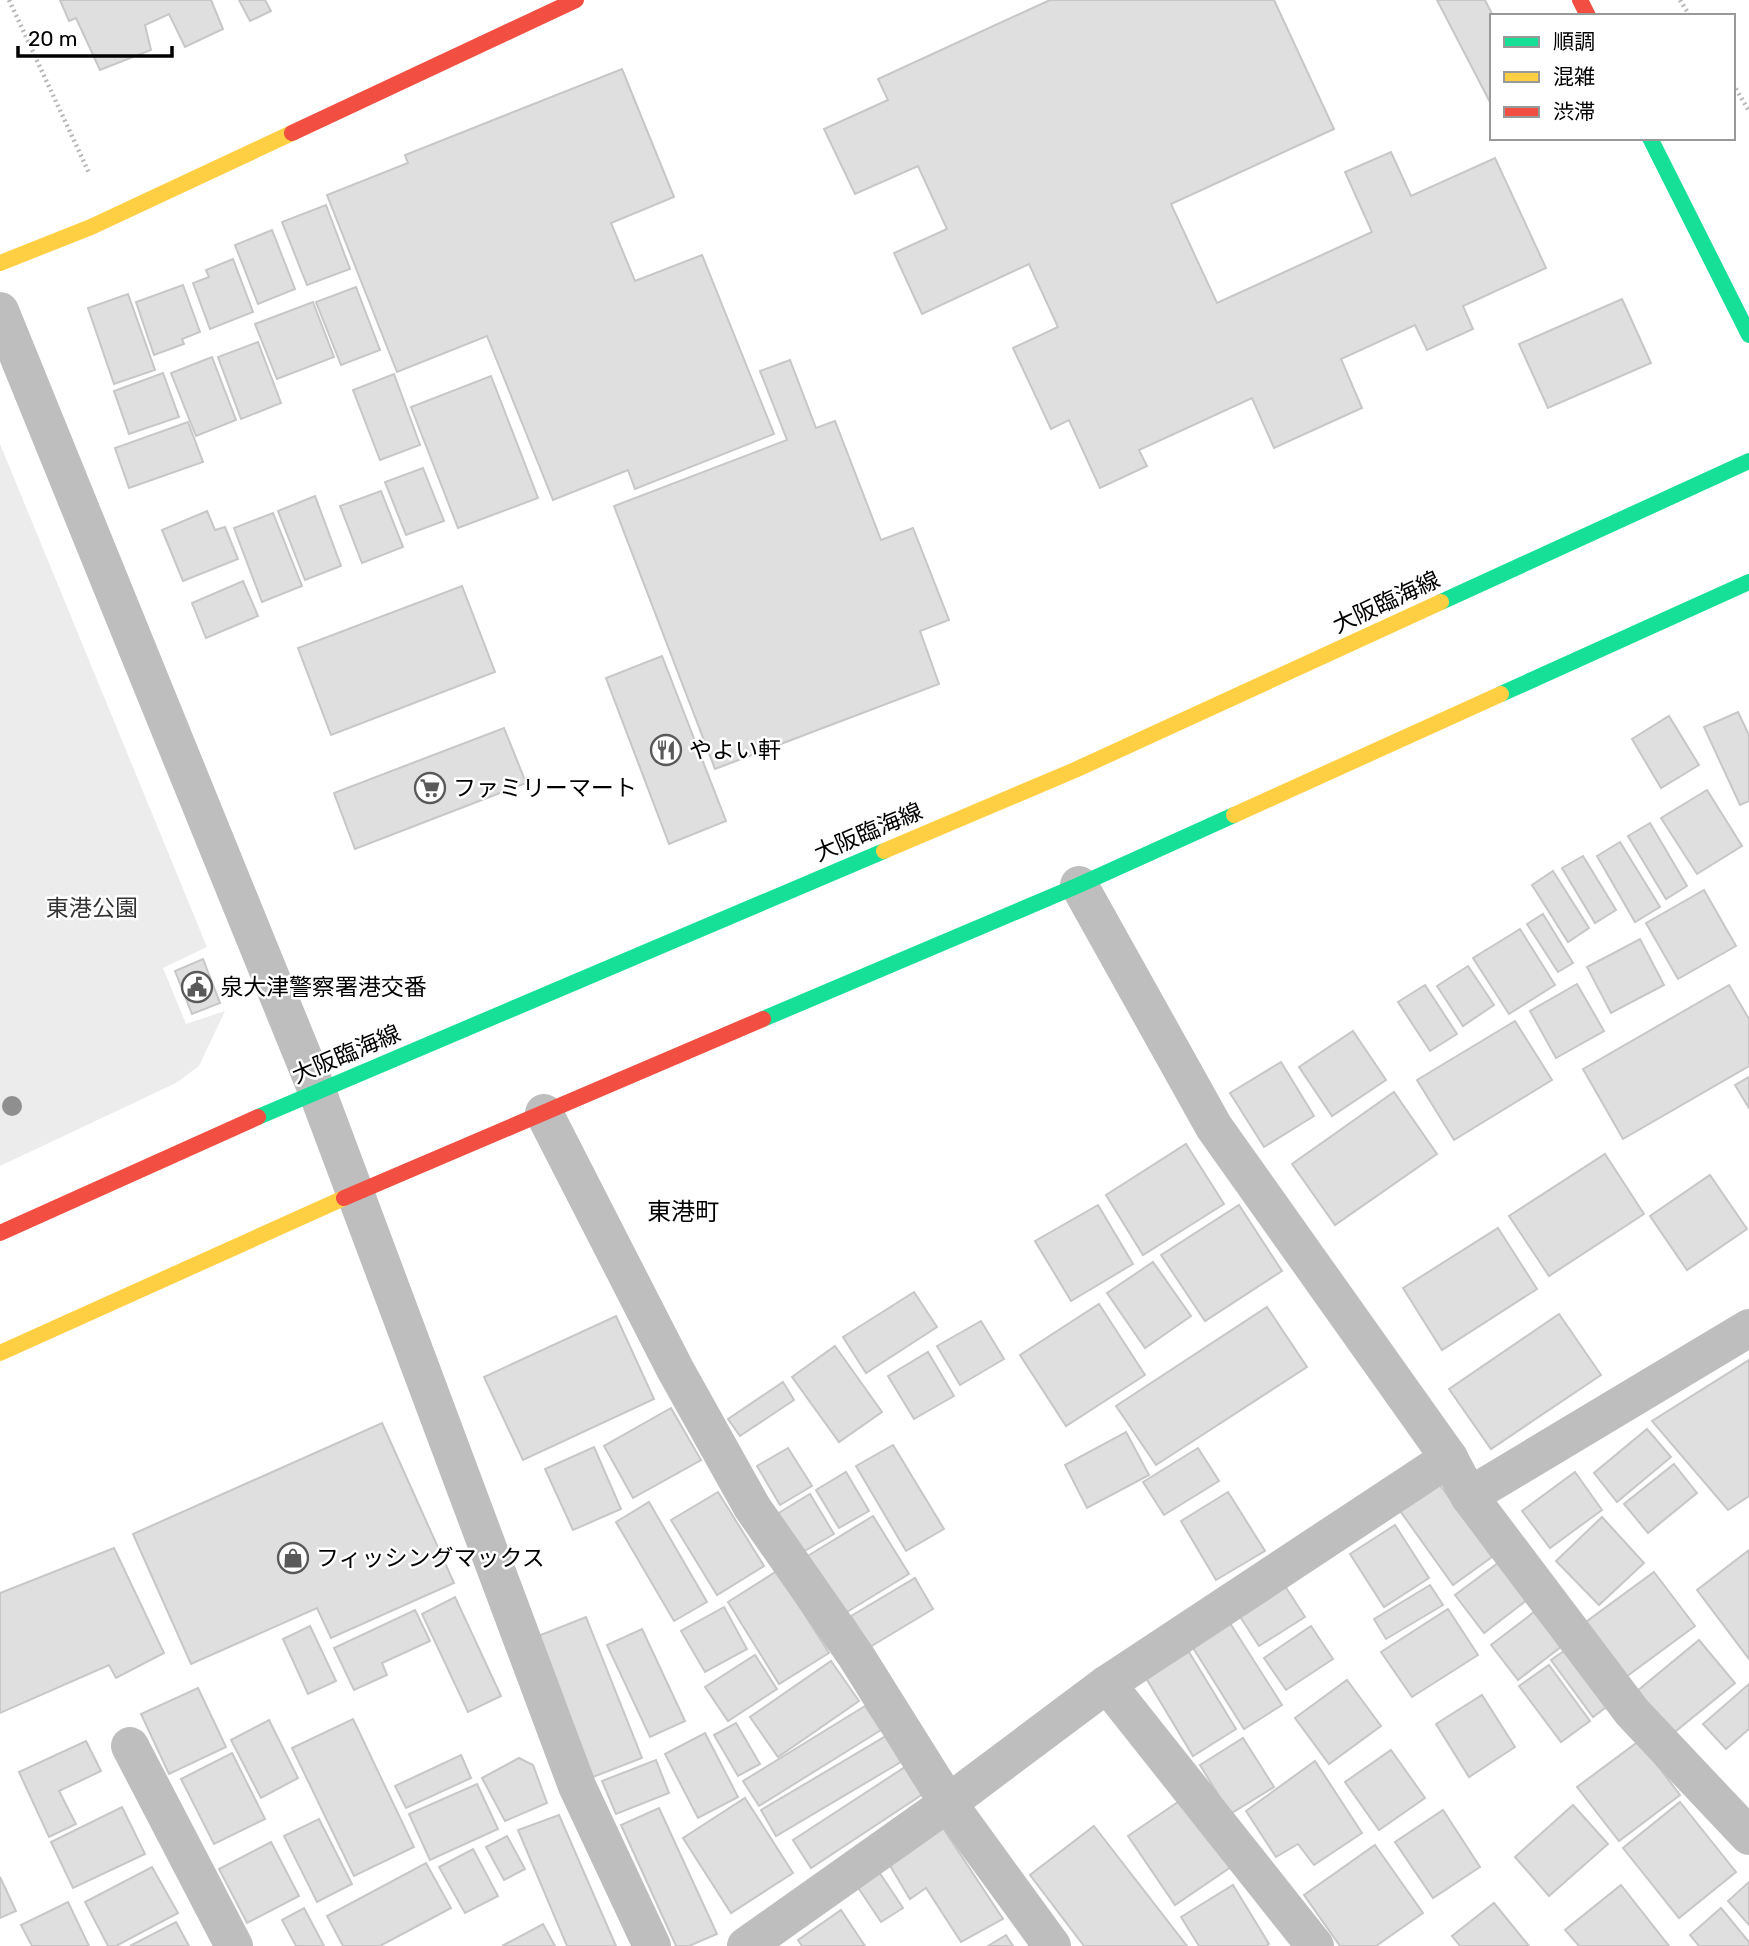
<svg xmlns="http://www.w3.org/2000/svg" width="1749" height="1946" font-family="Rubik,'Noto Sans JP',sans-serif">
	<rect width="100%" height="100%" fill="#fff"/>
	<!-- green -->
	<path fill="#ececec" d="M0,444L207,947L163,968L186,1024L225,1011L199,1066L176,1083L0,1166Z"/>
	<!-- building -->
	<g fill="#dfdfdf" stroke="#c7c7c7" stroke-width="2">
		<path d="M60,0H211L223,29L185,47L169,14L145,25L151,50L100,70L76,18L69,21Z"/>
		<path d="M239,0H265L271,11L250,21Z"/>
		<path d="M1050,0H1274L1334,129L1171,204L1217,303L1372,232L1345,172L1391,152L1411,196L1495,158L1546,268L1463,306L1473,329L1427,350L1415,325L1341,359L1362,408L1274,448L1252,398L1139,450L1147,466L1100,488L1069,420L1051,429L1013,348L1058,327L1029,264L922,314L894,253L947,229L918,166L855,194L824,129L888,100L878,79Z"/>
		<path d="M1437,0H1485L1493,16L1492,106Z"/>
		<path d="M622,69L674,197L611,223L635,281L702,255L774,434L635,489L628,470L553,500L487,336L397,372L327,195L408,163L405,155Z"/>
		<path d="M326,205L350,269L307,285L282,222Z"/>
		<path d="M272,230L295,289L258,304L235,245Z"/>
		<path d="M233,259L253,312L210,329L193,283L209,277L206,270Z"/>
		<path d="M183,285L200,332L182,339L184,344L154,355L136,302Z"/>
		<path d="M356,287L380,350L341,365L316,302Z"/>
		<path d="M128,294L155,370L114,384L88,308Z"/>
		<path d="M1622,299L1651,363L1548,408L1519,344Z"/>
		<path d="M313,302L334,357L277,379L255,324Z"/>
		<path d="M258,342L281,403L241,419L218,357Z"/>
		<path d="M212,357L236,420L196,436L171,373Z"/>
		<path d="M790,360L816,428L835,421L881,540L913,528L949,620L920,631L939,684L715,769L614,506L787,440L760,371Z"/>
		<path d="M163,373L179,417L129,434L114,391Z"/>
		<path d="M394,374L420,445L380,460L353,390Z"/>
		<path d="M491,376L538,498L458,528L411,407Z"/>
		<path d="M188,422L203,462L129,488L115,448Z"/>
		<path d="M423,468L444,521L406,535L385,482Z"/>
		<path d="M381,491L403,547L362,563L340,506Z"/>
		<path d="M315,496L341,566L305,580L278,511Z"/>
		<path d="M207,511L215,530L225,527L238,559L183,581L162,530Z"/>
		<path d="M273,513L302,586L262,602L234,528Z"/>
		<path d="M243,581L258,616L206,638L192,603Z"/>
		<path d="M462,586L495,672L331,735L298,648Z"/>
		<path d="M662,656L726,821L669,844L606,678Z"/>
		<path d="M1738,712L1749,735V801L1740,805L1704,727Z"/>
		<path d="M1669,716L1699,765L1661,788L1632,739Z"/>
		<path d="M504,728L526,783L355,849L334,793Z"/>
		<path d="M1707,790L1742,846L1697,874L1661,818Z"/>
		<path d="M1650,823L1687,886L1666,899L1628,836Z"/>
		<path d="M1620,842L1660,907L1635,922L1597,856Z"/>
		<path d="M1583,856L1616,910L1595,923L1562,868Z"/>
		<path d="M1553,871L1589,928L1568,942L1532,885Z"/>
		<path d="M1704,890L1736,946L1678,979L1646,923Z"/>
		<path d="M1543,914L1573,963L1558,972L1527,924Z"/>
		<path d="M1520,929L1555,985L1509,1014L1473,958Z"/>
		<path d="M1640,939L1664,985L1611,1013L1587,967Z"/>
		<path d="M203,959L220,1003L192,1014L175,971Z"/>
		<path d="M1468,966L1494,1005L1463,1026L1437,986Z"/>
		<path d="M1577,984L1604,1031L1556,1058L1530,1011Z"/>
		<path d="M1425,985L1457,1034L1430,1051L1398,1002Z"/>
		<path d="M1729,985L1749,1019V1066L1623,1139L1583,1069Z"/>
		<path d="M1515,1021L1552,1080L1454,1140L1417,1080Z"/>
		<path d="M1353,1031L1386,1080L1332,1116L1299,1067Z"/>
		<path d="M1281,1062L1314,1116L1264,1147L1230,1093Z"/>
		<path d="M1749,1077V1108L1735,1085Z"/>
		<path d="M1394,1092L1437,1154L1335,1225L1292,1164Z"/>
		<path d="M1186,1144L1224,1204L1143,1255L1106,1195Z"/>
		<path d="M1605,1154L1644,1214L1549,1276L1509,1216Z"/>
		<path d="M1710,1175L1747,1229L1687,1270L1650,1216Z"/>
		<path d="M1098,1205L1133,1264L1071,1301L1035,1241Z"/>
		<path d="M1239,1205L1282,1271L1205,1321L1161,1255Z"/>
		<path d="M1498,1228L1537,1289L1442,1350L1403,1288Z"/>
		<path d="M1153,1262L1191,1316L1145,1348L1107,1293Z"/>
		<path d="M914,1292L937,1327L866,1373L843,1337Z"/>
		<path d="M1099,1304L1145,1375L1066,1426L1020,1355Z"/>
		<path d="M1267,1307L1307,1367L1156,1465L1116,1406Z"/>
		<path d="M1559,1314L1601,1375L1491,1449L1449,1389Z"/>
		<path d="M616,1316L654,1399L523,1460L484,1377Z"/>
		<path d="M981,1321L1004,1359L960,1385L937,1346Z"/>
		<path d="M835,1346L882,1412L839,1442L792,1377Z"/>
		<path d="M928,1352L954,1396L914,1419L888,1376Z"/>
		<path d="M1749,1360V1496L1728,1510L1652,1421Z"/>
		<path d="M783,1382L794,1400L740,1436L728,1419Z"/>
		<path d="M671,1408L701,1460L633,1498L604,1446Z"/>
		<path d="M382,1423L454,1583L331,1638L317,1608L191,1664L133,1534Z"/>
		<path d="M1647,1429L1671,1457L1617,1502L1594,1473Z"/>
		<path d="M1126,1432L1149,1475L1087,1508L1065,1465Z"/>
		<path d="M893,1445L944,1529L906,1551L856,1466Z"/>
		<path d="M594,1447L621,1509L573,1530L545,1469Z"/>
		<path d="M788,1448L812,1486L780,1505L757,1466Z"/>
		<path d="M1198,1448L1219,1481L1164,1515L1143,1482Z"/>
		<path d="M1674,1464L1697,1493L1648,1533L1624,1504Z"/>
		<path d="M846,1472L869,1511L839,1528L816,1490Z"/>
		<path d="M1575,1472L1602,1510L1550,1548L1522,1511Z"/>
		<path d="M1437,1481L1492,1557L1453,1585L1398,1508Z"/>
		<path d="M718,1492L764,1566L717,1595L671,1520Z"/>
		<path d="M1228,1492L1265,1551L1216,1580L1181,1521Z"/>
		<path d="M810,1494L834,1534L801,1553L777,1514Z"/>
		<path d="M649,1502L707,1602L674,1621L616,1522Z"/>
		<path d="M873,1516L909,1574L842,1615L806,1557Z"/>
		<path d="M1602,1517L1644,1563L1599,1605L1556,1561Z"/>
		<path d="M1395,1525L1429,1578L1384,1607L1350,1554Z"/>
		<path d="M114,1548L164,1653L116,1678L109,1665L0,1713V1593Z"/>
		<path d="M1749,1550V1659L1697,1590Z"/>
		<path d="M1498,1563L1527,1600L1484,1633L1455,1595Z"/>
		<path d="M777,1571L829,1653L779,1684L728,1602Z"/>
		<path d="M1654,1572L1695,1626L1619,1682L1579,1627Z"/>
		<path d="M915,1578L933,1609L870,1647L851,1616Z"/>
		<path d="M1430,1585L1443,1605L1386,1639L1374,1619Z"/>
		<path d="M1285,1586L1305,1617L1259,1646L1239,1615Z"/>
		<path d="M455,1597L501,1696L468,1712L422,1614Z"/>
		<path d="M724,1607L747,1649L705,1672L681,1631Z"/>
		<path d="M1448,1609L1478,1655L1412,1697L1381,1652Z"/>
		<path d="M415,1610L430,1641L382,1663L387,1675L354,1690L334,1648Z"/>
		<path d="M1534,1612L1562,1646L1518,1680L1491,1645Z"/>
		<path d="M586,1617L642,1758L593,1777L538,1636Z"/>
		<path d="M1228,1620L1282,1705L1244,1729L1190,1643Z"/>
		<path d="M310,1626L336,1681L308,1694L283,1639Z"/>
		<path d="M1311,1626L1333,1659L1286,1690L1264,1658Z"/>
		<path d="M642,1629L685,1721L650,1737L607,1645Z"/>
		<path d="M1699,1640L1735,1683L1671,1735L1636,1692Z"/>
		<path d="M1571,1646L1613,1702L1593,1717L1551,1660Z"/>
		<path d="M1189,1652L1236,1729L1193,1756L1146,1678Z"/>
		<path d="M755,1655L777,1689L728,1721L705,1687Z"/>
		<path d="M831,1661L859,1701L778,1757L750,1717Z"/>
		<path d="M1549,1665L1590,1721L1561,1742L1519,1686Z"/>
		<path d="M1347,1680L1381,1726L1329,1764L1295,1718Z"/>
		<path d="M1749,1684V1729L1726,1749L1703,1724Z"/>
		<path d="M198,1688L226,1747L169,1774L141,1714Z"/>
		<path d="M1482,1695L1515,1747L1469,1777L1436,1724Z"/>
		<path d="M865,1706L881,1730L759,1806L743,1781Z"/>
		<path d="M353,1719L414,1847L354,1876L292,1748Z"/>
		<path d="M269,1720L298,1778L261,1798L231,1740Z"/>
		<path d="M736,1723L760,1764L738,1776L714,1735Z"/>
		<path d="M705,1733L738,1797L698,1818L665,1754Z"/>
		<path d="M886,1736L901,1762L776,1836L761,1810Z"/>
		<path d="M1243,1738L1274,1787L1230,1814L1200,1765Z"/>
		<path d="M86,1741L101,1771L59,1791L76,1824L49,1837L19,1772Z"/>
		<path d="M1639,1741L1680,1795L1619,1841L1577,1787Z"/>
		<path d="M1391,1750L1425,1798L1379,1830L1345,1782Z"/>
		<path d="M232,1753L265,1819L214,1844L181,1779Z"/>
		<path d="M461,1755L471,1778L406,1808L395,1786Z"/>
		<path d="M519,1758L533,1765L547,1803L505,1821L482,1778Z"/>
		<path d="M656,1760L669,1793L616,1814L602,1781Z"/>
		<path d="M1315,1761L1362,1833L1314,1865L1298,1844L1276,1857L1246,1811Z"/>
		<path d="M905,1767L923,1794L811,1868L793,1840Z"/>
		<path d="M477,1784L498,1829L430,1860L409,1814Z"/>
		<path d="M745,1798L793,1873L731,1913L683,1838Z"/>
		<path d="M1184,1798L1231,1867L1175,1905L1128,1836Z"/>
		<path d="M1680,1802L1736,1872L1679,1918L1623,1848Z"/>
		<path d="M1573,1805L1608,1844L1549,1896L1515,1857Z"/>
		<path d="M122,1807L145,1854L73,1888L51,1842Z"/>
		<path d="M659,1808L717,1934L689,1946H676L621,1825Z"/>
		<path d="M1443,1810L1480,1867L1433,1898L1395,1842Z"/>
		<path d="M559,1815L616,1946H567L518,1830Z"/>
		<path d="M319,1819L352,1884L317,1902L284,1836Z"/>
		<path d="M941,1825L1003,1919L961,1942L926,1888L910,1899L886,1859Z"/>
		<path d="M1094,1826L1187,1946H1084L1030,1875Z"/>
		<path d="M507,1836L525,1869L504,1880L486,1847Z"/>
		<path d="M271,1842L299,1896L247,1923L219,1869Z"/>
		<path d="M1375,1845L1423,1913L1376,1946H1340L1304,1895Z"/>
		<path d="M473,1849L498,1896L465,1913L439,1867Z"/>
		<path d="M426,1863L451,1908L380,1946H343L327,1916Z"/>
		<path d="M875,1866L903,1908L881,1922L853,1880Z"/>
		<path d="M152,1867L178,1913L116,1946H108L85,1902Z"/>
		<path d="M0,1877L16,1911L0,1918Z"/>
		<path d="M1749,1882V1925L1728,1901Z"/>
		<path d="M1233,1885L1269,1944L1266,1946H1199L1181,1917Z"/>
		<path d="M1621,1885L1669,1946H1579L1565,1930Z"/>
		<path d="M68,1902L89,1946H32L21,1925Z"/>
		<path d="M1494,1903L1529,1946H1460L1452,1936Z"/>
		<path d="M304,1908L324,1946H296L282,1920Z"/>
		<path d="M1721,1908L1749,1942V1946H1699L1690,1935Z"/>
		<path d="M841,1910L865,1946H802L798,1940Z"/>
		<path d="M176,1922L189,1946H130Z"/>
		<path d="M543,1924L555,1946H502Z"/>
		<path d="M1006,1935L1013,1946H988Z"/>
	</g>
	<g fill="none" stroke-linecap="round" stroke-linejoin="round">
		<!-- path -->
		<g stroke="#b9b9b9" stroke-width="4.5" stroke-dasharray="2 3.5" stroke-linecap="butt">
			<path d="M9,0L89,173"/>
			<path d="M1680,0L1690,16"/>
			<path d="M1733,84L1749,111"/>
		</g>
		<!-- street -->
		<g stroke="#bebebe" stroke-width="38">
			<path d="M0,311L317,1091L577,1786L652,1946"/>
			<path d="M1079,885L1214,1127L1449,1458L1469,1496L1632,1712L1749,1836"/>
			<path d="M544,1113L675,1369L752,1507L856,1656L948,1803L1052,1946"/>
			<path d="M1469,1496L1749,1328"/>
			<path d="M1107,1684L1315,1946"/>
			<path d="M130,1746L234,1946"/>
			<path d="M746,1946L948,1803L1107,1684L1449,1458"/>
		</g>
		<!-- fast -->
		<g stroke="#16e098" stroke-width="16">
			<path d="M1650,138L1749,335"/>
			<path d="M1441,602L1749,461"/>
			<path d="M1501,694L1749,582"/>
			<path d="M763,1019L1079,885L1234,815"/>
			<path d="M258,1117L884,851"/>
		</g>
		<!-- slow -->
		<g stroke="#ffcf43" stroke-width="16">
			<path d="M0,263L91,227L292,133"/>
			<path d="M1234,815L1501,694"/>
			<path d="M884,851L1075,770L1441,602"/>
			<path d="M0,1353L344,1198"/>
		</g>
		<!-- jam -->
		<g stroke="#f24e42" stroke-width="16">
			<path d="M1580,0L1588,16"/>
			<path d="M292,133L576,0"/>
			<path d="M344,1198L763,1019"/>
			<path d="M0,1233L258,1117"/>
		</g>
	</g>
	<!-- trees -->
	<circle fill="#8f8f8f" cx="12" cy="1106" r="10"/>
	<!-- icons -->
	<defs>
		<g id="restaurant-ring" transform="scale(1.575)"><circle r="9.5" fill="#fff" stroke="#595959" stroke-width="1.5"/><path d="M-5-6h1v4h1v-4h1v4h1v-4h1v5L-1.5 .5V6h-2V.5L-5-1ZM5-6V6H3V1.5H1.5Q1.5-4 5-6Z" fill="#595959"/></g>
		<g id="supermarket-ring" transform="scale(1.575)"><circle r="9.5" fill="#fff" stroke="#595959" stroke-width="1.5"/><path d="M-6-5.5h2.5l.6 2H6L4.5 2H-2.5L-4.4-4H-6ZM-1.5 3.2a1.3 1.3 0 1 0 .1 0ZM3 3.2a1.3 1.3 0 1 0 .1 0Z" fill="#595959"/></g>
		<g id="civic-ring" transform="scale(1.575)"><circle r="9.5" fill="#fff" stroke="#595959" stroke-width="1.5"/><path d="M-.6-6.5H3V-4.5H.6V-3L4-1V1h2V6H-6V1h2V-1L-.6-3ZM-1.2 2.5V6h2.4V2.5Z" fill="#595959"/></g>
		<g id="shop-ring" transform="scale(1.575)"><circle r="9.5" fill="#fff" stroke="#595959" stroke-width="1.5"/><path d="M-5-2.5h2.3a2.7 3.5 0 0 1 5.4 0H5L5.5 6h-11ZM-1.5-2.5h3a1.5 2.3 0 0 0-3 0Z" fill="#595959"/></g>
	</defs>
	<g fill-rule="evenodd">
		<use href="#restaurant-ring" x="666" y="750"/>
		<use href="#supermarket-ring" x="430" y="788"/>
		<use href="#civic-ring" x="197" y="987"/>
		<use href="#shop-ring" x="293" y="1558"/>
	</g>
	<g text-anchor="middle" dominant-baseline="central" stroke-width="5" stroke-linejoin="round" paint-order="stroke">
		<!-- street labels -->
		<g font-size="23" fill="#000" stroke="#fff">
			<text transform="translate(1386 602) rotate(-25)">大阪臨海線</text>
			<text transform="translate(868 832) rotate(-23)">大阪臨海線</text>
			<text transform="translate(346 1054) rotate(-23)">大阪臨海線</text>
		</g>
		<!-- poi labels -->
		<g font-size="23" fill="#000" stroke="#fff" text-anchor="start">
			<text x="689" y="750">やよい軒</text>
			<text x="453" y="788">ファミリーマート</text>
			<text x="220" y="987">泉大津警察署港交番</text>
			<text x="316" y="1558">フィッシングマックス</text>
		</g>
		<!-- park labels -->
		<g font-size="23" fill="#333" stroke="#fff">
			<text x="92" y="908">東港公園</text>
		</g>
		<!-- neighbourhood labels -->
		<g font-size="24" fill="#000" stroke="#fff">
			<text x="683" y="1212">東港町</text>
		</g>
	</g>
	<!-- legend -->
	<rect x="1490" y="14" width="245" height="126" fill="#ffffff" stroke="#999999" stroke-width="2"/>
	<rect x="1504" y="37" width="35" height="10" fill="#16e098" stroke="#999999" stroke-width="2"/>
	<text x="1553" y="49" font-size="21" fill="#000000">順調</text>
	<rect x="1504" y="72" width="35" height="10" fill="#ffcf43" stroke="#999999" stroke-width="2"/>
	<text x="1553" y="84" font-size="21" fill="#000000">混雑</text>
	<rect x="1504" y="107" width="35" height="10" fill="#f24e42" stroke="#999999" stroke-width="2"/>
	<text x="1553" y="119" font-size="21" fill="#000000">渋滞</text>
	<!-- scale -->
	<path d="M18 46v10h154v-10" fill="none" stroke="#000000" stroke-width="3.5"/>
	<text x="28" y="46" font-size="21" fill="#000000" stroke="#ffffff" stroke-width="5" paint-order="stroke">20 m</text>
</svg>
